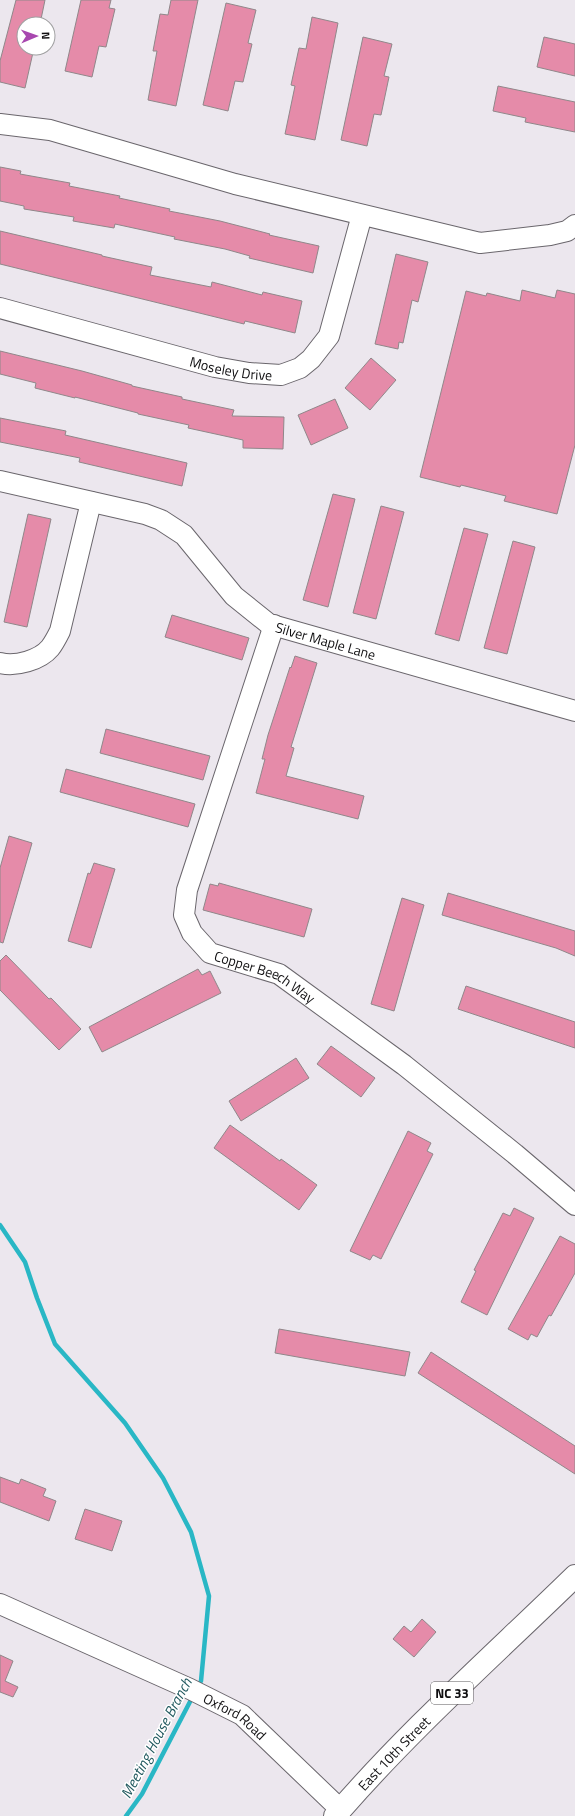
<svg xmlns="http://www.w3.org/2000/svg" width="575" height="1816" font-family="'Titillium Web',sans-serif">
	<rect width="100%" height="100%" fill="#ece7ee"/>
	<g fill="none" stroke-linecap="round" stroke-linejoin="round">
		<!-- stream -->
		<g stroke="#29b7c5" stroke-width="4.5">
			<path d="M0,1225L25,1262L37,1298L55,1344L125,1423L163,1478L191,1532L209,1596L201,1681L197,1688"/>
			<path d="M126,1816L142,1794L193,1696"/>
		</g>
	</g>
	<!-- building -->
	<g fill="#e58ba9" stroke="#90878a">
		<path d="M16,0H45L40,24H24V48H34L25,88L0,82V61Z"/>
		<path d="M81,0H111L109,8L115,9L106,47L99,46L92,77L65,71Z"/>
		<path d="M171,0H198L176,106L148,100L157,51H153L160,14L168,15Z"/>
		<path d="M226,3L256,10L248,43L252,44L243,82L235,81L228,111L203,105Z"/>
		<path d="M312,17L338,23L315,140L285,134L295,86L291,85L299,48L306,49Z"/>
		<path d="M363,37L392,44L384,76L389,77L381,115L374,114L367,146L341,140Z"/>
		<path d="M544,37L575,44V76L537,67Z"/>
		<path d="M498,86L575,102V132L525,122L526,118L493,111Z"/>
		<path d="M0,167L21,171L20,174L70,183L69,186L120,196L119,198L170,209L169,211L220,221L270,234L269,235L319,246L313,273L249,258L250,256L225,249L174,239L175,237L115,224L114,228L73,221L74,217L24,209V206L0,201Z"/>
		<path d="M0,231L102,255V256L152,267L150,275L211,287L212,282L262,295L263,292L302,301L295,333L245,321L244,324L0,264Z"/>
		<path d="M396,254L428,262L418,302L412,300L403,343L399,342L398,349L375,344Z"/>
		<path d="M522,290L555,298L557,290L575,294V445L557,514L504,501L506,496L461,485L460,487L420,477L466,291L486,296L487,293L520,301Z"/>
		<path d="M0,351L82,371L132,385V386L182,397V399L234,410L232,416L284,417L283,449L243,448V440L188,428L189,425L138,414V413L75,397V398L35,388L36,383L0,374Z"/>
		<path d="M371,358L396,380L370,410L345,388Z"/>
		<path d="M335,399L348,428L311,445L298,415Z"/>
		<path d="M0,418L66,431L65,435L187,463L182,486L79,462L80,458L0,442Z"/>
		<path d="M333,494L355,499L328,607L303,600Z"/>
		<path d="M381,506L404,512L376,619L353,613Z"/>
		<path d="M28,514L51,519L27,627L4,622Z"/>
		<path d="M464,528L488,534L459,641L435,634Z"/>
		<path d="M513,541L535,547L507,654L484,648Z"/>
		<path d="M172,615L249,638L242,660L165,637Z"/>
		<path d="M295,656L317,663L291,747L294,748L286,776L364,796L358,819L256,793L265,759H262L268,735L290,667L291,668Z"/>
		<path d="M106,729L210,756L203,780L100,753Z"/>
		<path d="M66,769L195,804L188,827L60,792Z"/>
		<path d="M9,836L32,843L3,943L0,942V868Z"/>
		<path d="M94,863L115,869L91,948L68,941L88,873L90,874Z"/>
		<path d="M219,883L312,909L304,937L203,910L210,884L218,886Z"/>
		<path d="M448,893L575,931V956L556,948L442,915Z"/>
		<path d="M402,898L424,905L394,1011L371,1004Z"/>
		<path d="M6,955L49,999L51,998L81,1029L59,1050L0,990V961Z"/>
		<path d="M198,969L202,975L210,971L221,993L102,1052L89,1027Z"/>
		<path d="M466,986L575,1022V1048L458,1009Z"/>
		<path d="M331,1046L375,1078L361,1097L317,1064Z"/>
		<path d="M296,1058L309,1078L241,1121L229,1101Z"/>
		<path d="M230,1125L280,1161L281,1159L317,1185L299,1210L214,1148Z"/>
		<path d="M408,1131L431,1143L427,1151L433,1154L381,1259L373,1255L370,1260L350,1251Z"/>
		<path d="M514,1208L534,1218L487,1315L461,1302L476,1271L474,1270L503,1213L510,1216Z"/>
		<path d="M560,1236L575,1244V1273L551,1316L549,1315L537,1337L531,1334L528,1340L508,1329Z"/>
		<path d="M279,1329L410,1352L405,1376L275,1353Z"/>
		<path d="M431,1352L575,1446V1474L418,1373Z"/>
		<path d="M0,1477L19,1484L21,1479L46,1489L43,1496L56,1501L49,1521L0,1502Z"/>
		<path d="M85,1509L122,1521L112,1551L75,1539Z"/>
		<path d="M422,1619L436,1632L414,1657L393,1639L404,1626L411,1632Z"/>
		<path d="M0,1655L13,1661L5,1681L18,1687L13,1697L0,1692Z"/>
	</g>
	<g fill="none" stroke-linecap="round" stroke-linejoin="round">
		<!-- minor casing -->
		<g stroke="#6a666c" stroke-width="22">
			<g id="minor">
				<path d="M0,124L50,130L235,184L480,243L550,235L567,231L575,225"/>
				<path id="s1" d="M0,308L215,367L249,373L281,375L300,368L311,359L329,336L362,215"/>
				<path id="s2" d="M0,481L145,514L161,520L184,535L234,596L269,624L575,711"/>
				<path id="s3" d="M274,625L187,890L184,915L192,933L210,953L279,974L404,1065L515,1154L575,1205"/>
				<path d="M0,663C16,667 40,660 50,648C54,643 57,637 60,631L91,502"/>
				<path id="s4" d="M0,1604L190,1689L242,1715L341,1810"/>
			</g>
		</g>
		<!-- major casing -->
		<g stroke="#6a666c" stroke-width="24">
			<g id="major">
				<path id="s5" d="M335,1816C409,1730 494,1655 575,1576"/>
			</g>
		</g>
		<!-- minor -->
		<use href="#minor" stroke="#fff" stroke-width="20"/>
		<!-- major -->
		<use href="#major" stroke="#fff" stroke-width="22"/>
	</g>
	<g text-anchor="middle" dominant-baseline="central" stroke-width="3" stroke-linejoin="round" paint-order="stroke">
		<!-- shield labels -->
		<rect fill="#fff" stroke="#585758" stroke-width="1" x="431" y="1682" width="42" height="22" rx="3"/>
		<g font-size="13" font-weight="bold" fill="#100f11">
			<text x="452" y="1693">NC 33</text>
		</g>
		<!-- street labels -->
		<g font-size="14" fill="#100f11" stroke="#fff">
			<text stroke="none"><textPath href="#s1" startOffset="239">Moseley Drive</textPath></text>
			<text stroke="none"><textPath href="#s2" startOffset="376">Silver Maple Lane</textPath></text>
			<text stroke="none"><textPath href="#s3" startOffset="411">Copper Beech Way</textPath></text>
			<text stroke="none"><textPath href="#s4" startOffset="261">Oxford Road</textPath></text>
			<text stroke="none"><textPath href="#s5" startOffset="86">East 10th Street</textPath></text>
		</g>
		<!-- water labels -->
		<g font-size="15" font-style="italic" fill="#235a60" stroke="#fff">
			<text transform="translate(156 1738) rotate(-62)">Meeting House Branch</text>
		</g>
	</g>
	<!-- north arrow -->
	<g transform="translate(36 36) rotate(88)"><circle r="19" fill="#ffffff" stroke="#9f9fa0"/>
	<path d="M0-3L7 15L0 10L-7 15Z" fill="#a847af"/>
	<text y="-6" font-size="11" font-weight="bold" text-anchor="middle" fill="#100f11">N</text>
	</g>
</svg>
